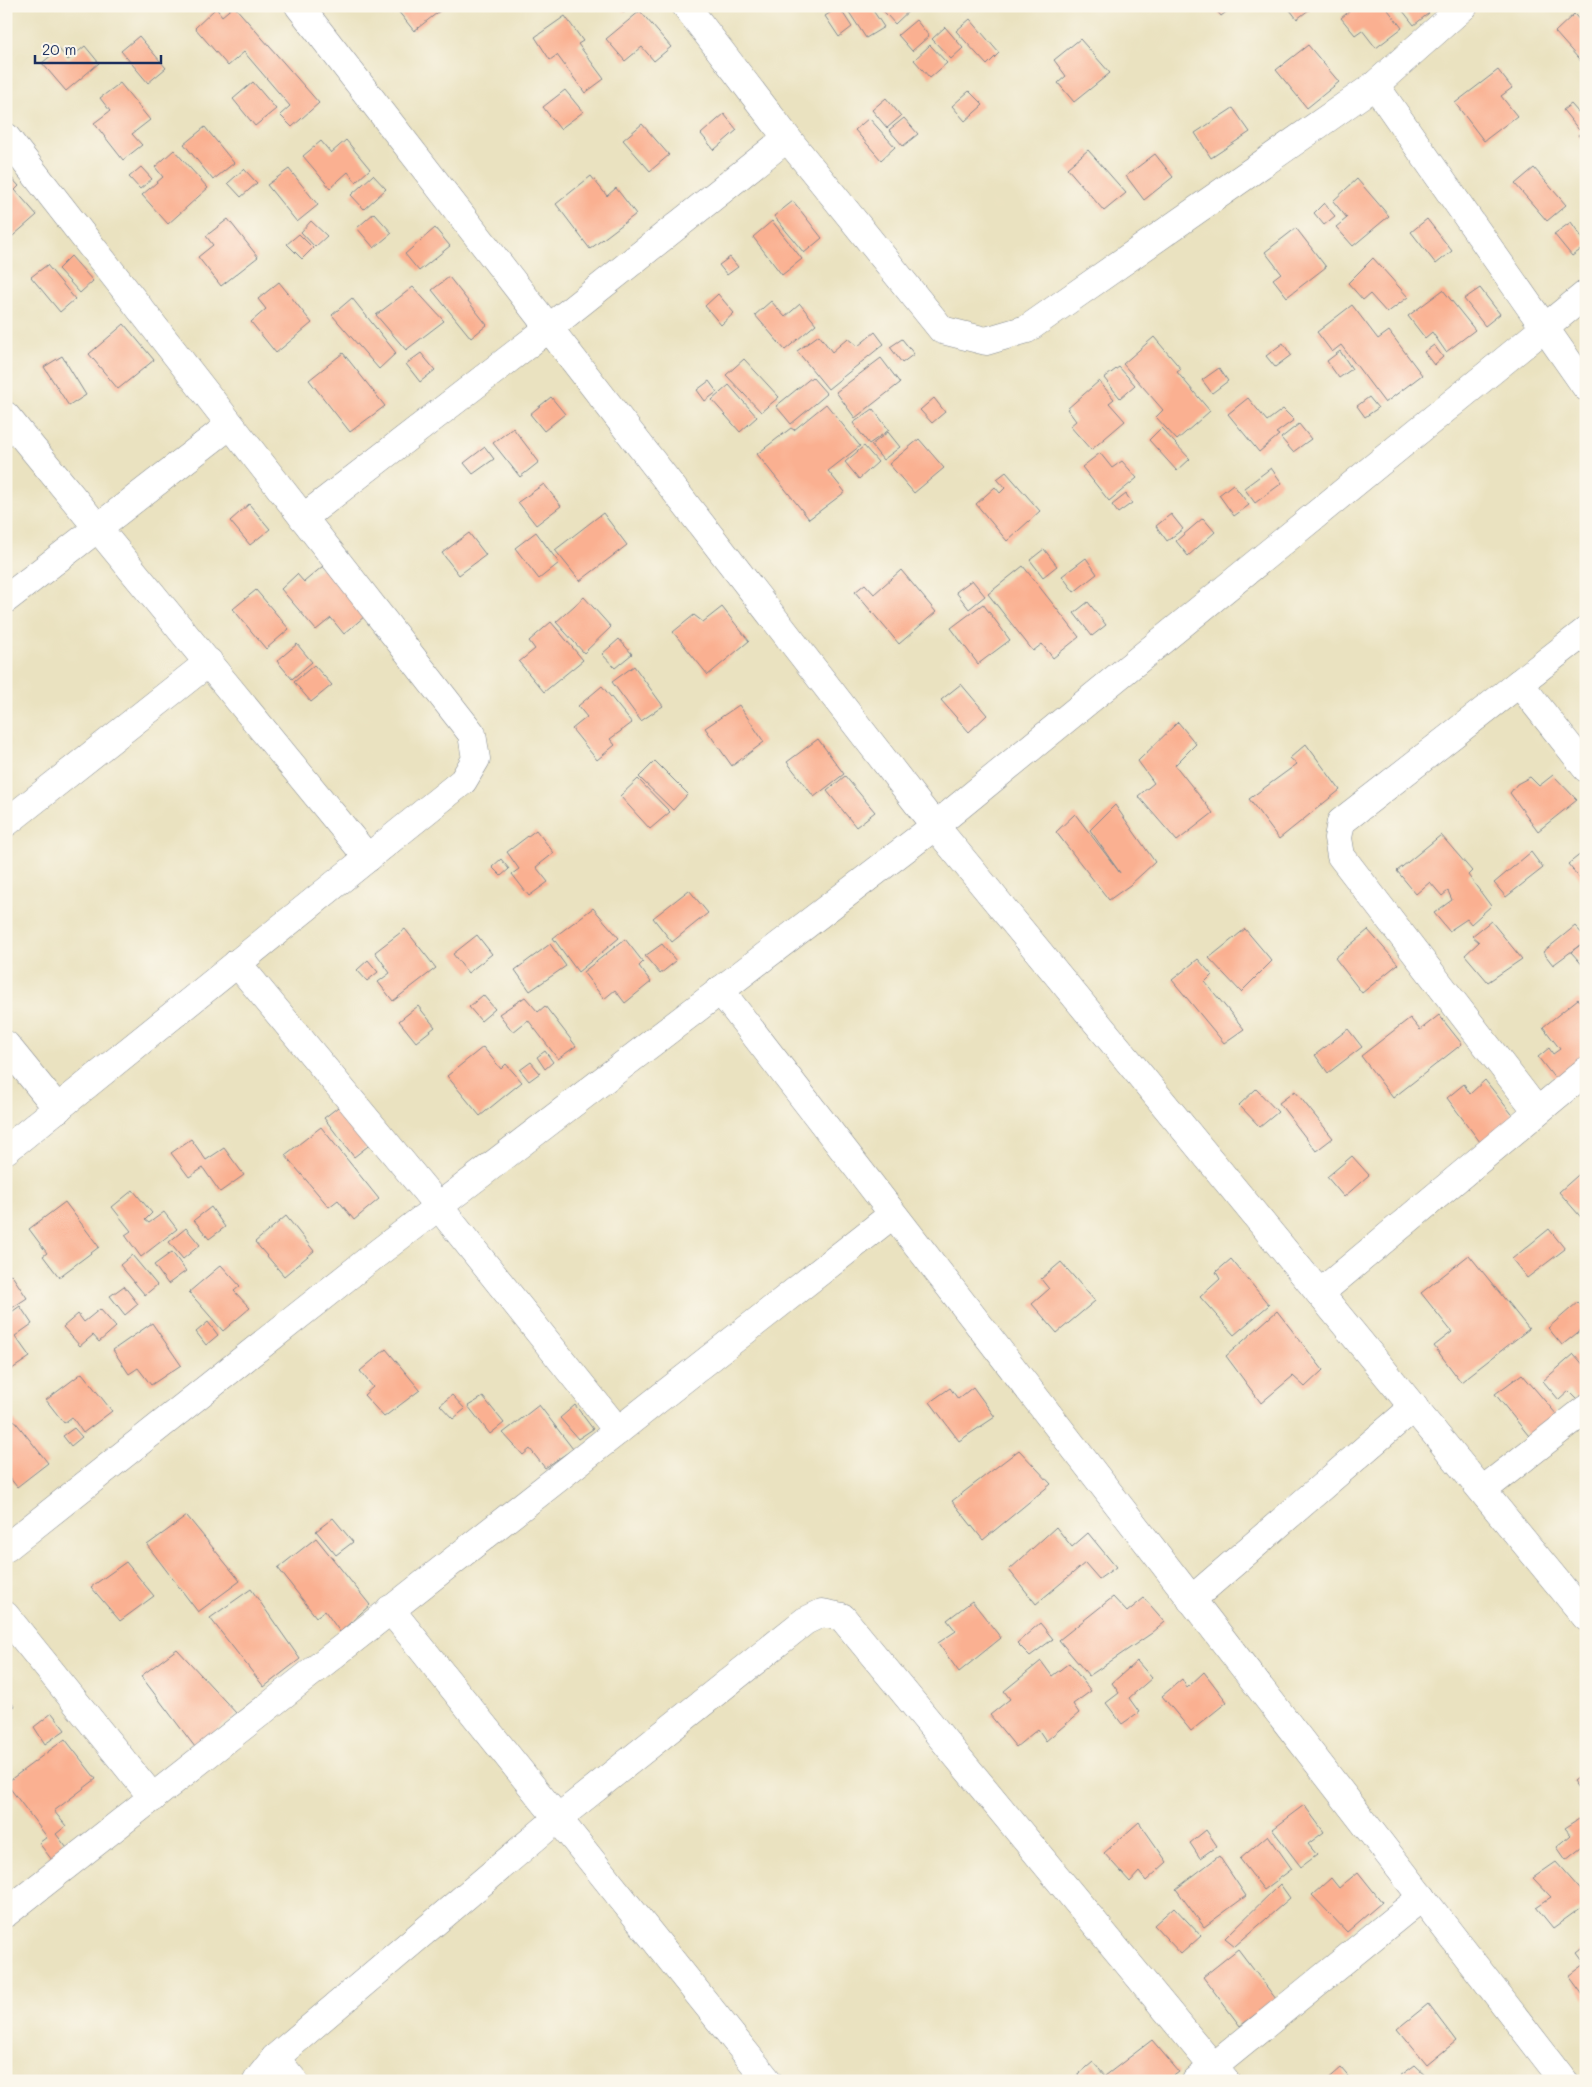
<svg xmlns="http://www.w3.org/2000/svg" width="1592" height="2087" font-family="Mali,sans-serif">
	<rect width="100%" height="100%" fill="#fbf7ec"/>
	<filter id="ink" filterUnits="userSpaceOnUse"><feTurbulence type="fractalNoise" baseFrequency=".02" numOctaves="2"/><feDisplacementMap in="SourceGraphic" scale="10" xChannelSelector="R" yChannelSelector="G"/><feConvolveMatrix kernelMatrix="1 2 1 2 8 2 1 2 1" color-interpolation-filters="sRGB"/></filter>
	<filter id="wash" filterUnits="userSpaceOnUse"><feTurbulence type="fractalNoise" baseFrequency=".0096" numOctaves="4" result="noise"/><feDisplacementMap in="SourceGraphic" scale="20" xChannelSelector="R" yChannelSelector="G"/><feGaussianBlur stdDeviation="1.12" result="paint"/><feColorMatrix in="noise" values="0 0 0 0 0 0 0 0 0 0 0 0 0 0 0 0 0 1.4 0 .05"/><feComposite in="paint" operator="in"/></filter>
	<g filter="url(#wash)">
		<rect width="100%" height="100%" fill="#eae2c0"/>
		<g id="blocks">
			<!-- building -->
			<g fill="#fab091">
				<path d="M234,6L319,103L292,127L280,115L290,106L244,52L228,66L195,28L216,8L222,16Z"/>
				<path d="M394,6H446L414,31Z"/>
				<path d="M618,6H632L624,12Z"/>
				<path d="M845,6H870L884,27L866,38Z"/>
				<path d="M879,6H914L895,24Z"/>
				<path d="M1213,6H1234L1221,16Z"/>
				<path d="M1287,6H1308L1310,9L1297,19Z"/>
				<path d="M1356,6H1385L1402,28L1376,48L1362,30L1355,35L1341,18Z"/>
				<path d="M1399,6H1423L1429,13L1414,25Z"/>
				<path d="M839,7L852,27L839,37L825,16Z"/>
				<path d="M640,11L671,47L654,61L642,47L625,61L606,39Z"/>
				<path d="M1574,14L1586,27V67L1555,32Z"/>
				<path d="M565,16L583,41L578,44L604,79L585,93L557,55L550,60L535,37Z"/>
				<path d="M970,19L999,53L987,65L956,31Z"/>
				<path d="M916,20L929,36L912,51L898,35Z"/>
				<path d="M945,27L963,48L951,59L932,39Z"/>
				<path d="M139,36L166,68L148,83L121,51Z"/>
				<path d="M1080,39L1110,73L1074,102L1058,83L1066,76L1054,60Z"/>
				<path d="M930,45L947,63L930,78L914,60Z"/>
				<path d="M1308,45L1339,82L1307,108L1276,70Z"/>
				<path d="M85,46L99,63L66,91L42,63L59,49L68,60Z"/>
				<path d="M1498,70L1512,88L1501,96L1517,116L1484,141L1455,103Z"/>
				<path d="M253,82L276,109L255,126L233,99Z"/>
				<path d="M120,83L150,120L132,134L142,145L123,160L94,123L110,111L100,98Z"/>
				<path d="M565,90L583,112L560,129L543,107Z"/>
				<path d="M969,91L983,105L965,121L952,106Z"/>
				<path d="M886,98L901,116L887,128L872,110Z"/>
				<path d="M1571,104L1586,121V125L1579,130L1563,110Z"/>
				<path d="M1233,108L1250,132L1211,158L1195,133Z"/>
				<path d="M724,114L737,130L714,150L701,134Z"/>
				<path d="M869,118L895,147L881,160L855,130Z"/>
				<path d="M904,118L918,134L903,146L889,130Z"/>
				<path d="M642,124L669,155L650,171L623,140Z"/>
				<path d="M205,127L234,163L213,180L184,144Z"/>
				<path d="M1586,129V144L1578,135Z"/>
				<path d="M346,140L370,169L356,182L348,172L330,188L303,156L321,141L331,153Z"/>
				<path d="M174,150L208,188L168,224L142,195L163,177L155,167Z"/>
				<path d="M1088,150L1126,193L1104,211L1067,168Z"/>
				<path d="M1155,154L1173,177L1144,200L1126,176Z"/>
				<path d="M141,167L152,179L140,189L129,177Z"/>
				<path d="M1534,168L1566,205L1547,221L1515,184Z"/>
				<path d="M244,169L257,183L241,197L228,183Z"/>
				<path d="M289,169L318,205L297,222L267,185Z"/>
				<path d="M8,174L19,186L15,190L37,215L6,242V201L11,197L6,192V175Z"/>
				<path d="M373,175L386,189L364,209L351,195Z"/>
				<path d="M591,176L607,196L616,188L636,214L590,249L556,204Z"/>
				<path d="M1357,179L1389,216L1353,246L1336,227L1347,218L1333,201Z"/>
				<path d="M793,201L822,238L804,253L774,216Z"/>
				<path d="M1324,203L1335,216L1324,225L1314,213Z"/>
				<path d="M374,213L392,233L374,248L357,228Z"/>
				<path d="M228,219L258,257L221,286L198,257L213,245L206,236Z"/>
				<path d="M1427,219L1452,251L1436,264L1411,232Z"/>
				<path d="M311,221L327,236L315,247L301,232Z"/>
				<path d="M772,221L802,259L782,275L753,237Z"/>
				<path d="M1571,222L1586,243V246L1572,256L1554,234Z"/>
				<path d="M435,228L450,246L419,271L405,254Z"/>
				<path d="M1296,228L1326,267L1287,297L1273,279L1281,273L1265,252Z"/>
				<path d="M299,234L313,248L302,259L287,244Z"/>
				<path d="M71,256L93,281L80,293L58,269Z"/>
				<path d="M730,257L738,267L727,275L719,265Z"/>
				<path d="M1373,258L1408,297L1387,313L1370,294L1363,300L1348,283Z"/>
				<path d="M47,265L75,299L60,312L31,277Z"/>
				<path d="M449,277L487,325L471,338L432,290Z"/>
				<path d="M279,282L312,323L276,353L251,322L266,309L258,299Z"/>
				<path d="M413,287L444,321L406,350L376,315Z"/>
				<path d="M1480,288L1500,314L1485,326L1464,299Z"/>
				<path d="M1443,290L1475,330L1446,352L1432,332L1425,338L1408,316Z"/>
				<path d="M718,294L734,313L721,325L705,306Z"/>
				<path d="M352,298L396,353L379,369L332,315Z"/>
				<path d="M771,301L785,317L800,304L816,324L785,350L755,315Z"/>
				<path d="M1352,305L1378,339L1389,331L1422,375L1385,403L1341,345L1332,352L1317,332Z"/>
				<path d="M124,324L154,360L118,389L89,354Z"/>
				<path d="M875,332L884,344L828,389L797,351L819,335L832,352L848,338L858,346Z"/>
				<path d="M1154,337L1181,369L1177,372L1210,411L1177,440L1156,417L1163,410L1123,364Z"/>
				<path d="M902,339L914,354L902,363L890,347Z"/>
				<path d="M1283,343L1291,355L1275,367L1266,356Z"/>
				<path d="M1434,345L1443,357L1434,365L1424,352Z"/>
				<path d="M1340,351L1352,369L1339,378L1327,361Z"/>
				<path d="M343,353L385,406L350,432L309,380Z"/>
				<path d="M421,353L435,370L420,382L406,364Z"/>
				<path d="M62,356L86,395L69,406L44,367Z"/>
				<path d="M881,358L900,383L855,418L836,392Z"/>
				<path d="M744,359L779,397L761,412L726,375Z"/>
				<path d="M1119,367L1135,385L1120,398L1104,378Z"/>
				<path d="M1219,368L1228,381L1212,393L1202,380Z"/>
				<path d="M812,377L827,394L791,424L776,406Z"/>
				<path d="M709,381L717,392L705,401L697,390Z"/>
				<path d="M1099,381L1114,399L1109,403L1125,421L1091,450L1070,426L1076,421L1067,409Z"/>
				<path d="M729,385L757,417L740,432L712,400Z"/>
				<path d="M551,397L565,414L544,431L530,414Z"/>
				<path d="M1369,397L1378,408L1365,417L1357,406Z"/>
				<path d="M934,398L945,412L932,423L920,410Z"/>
				<path d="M1248,398L1267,421L1283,409L1294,420L1276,433L1279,435L1259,452L1228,414Z"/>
				<path d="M826,404L860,446L828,471L845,492L809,519L757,454L791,428L794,430Z"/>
				<path d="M873,409L889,430L869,444L853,423Z"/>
				<path d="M1299,424L1311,439L1293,452L1281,438Z"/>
				<path d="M513,428L539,462L520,477L493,443Z"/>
				<path d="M1161,428L1190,459L1177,471L1149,440Z"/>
				<path d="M888,432L900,447L883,460L871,445Z"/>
				<path d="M919,439L944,468L914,493L889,464Z"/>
				<path d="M864,446L878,462L859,479L845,462Z"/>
				<path d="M485,447L494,459L473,474L464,463Z"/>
				<path d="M1100,453L1112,468L1122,461L1137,478L1109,501L1082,467Z"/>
				<path d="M1271,468L1282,483L1255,503L1244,488Z"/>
				<path d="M1006,472L1040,511L1007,541L976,504L995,487L1000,493L1005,488L997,479Z"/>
				<path d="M544,484L561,506L536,525L518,502Z"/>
				<path d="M1233,484L1249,505L1234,516L1219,495Z"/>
				<path d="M1126,494L1132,503L1118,513L1112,505Z"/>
				<path d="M249,504L270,529L250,545L230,521Z"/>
				<path d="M603,513L627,545L580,581L555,550Z"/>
				<path d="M1171,514L1183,529L1167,541L1156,526Z"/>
				<path d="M1203,518L1215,532L1188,556L1176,541Z"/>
				<path d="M536,532L559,563L539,579L515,548Z"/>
				<path d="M469,533L486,555L459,575L442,553Z"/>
				<path d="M1044,549L1057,566L1043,577L1030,560Z"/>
				<path d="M1086,558L1097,574L1074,592L1062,576Z"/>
				<path d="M323,566L365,616L344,634L331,618L316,630L281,589L297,574L304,582Z"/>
				<path d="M1023,566L1079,637L1053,658L1042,644L1033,651L988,594Z"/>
				<path d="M901,570L936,612L899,644L855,592L865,584L874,594Z"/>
				<path d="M972,580L985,596L969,609L956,592Z"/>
				<path d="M256,590L289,629L266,649L233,609Z"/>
				<path d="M584,597L611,627L584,653L556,622Z"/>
				<path d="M1088,602L1106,625L1092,636L1074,613Z"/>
				<path d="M983,604L1010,640L978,664L951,628Z"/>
				<path d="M722,607L749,641L708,675L673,632L694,615L703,622Z"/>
				<path d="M551,622L583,660L544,692L519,662L535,649L529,641Z"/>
				<path d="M619,639L632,654L615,668L602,654Z"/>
				<path d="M297,644L312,662L292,679L277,661Z"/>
				<path d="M314,665L332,685L311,702L294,682Z"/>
				<path d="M634,666L663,706L641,721L612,682Z"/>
				<path d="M961,684L987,715L969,732L941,700Z"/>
				<path d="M602,686L632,723L610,739L615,745L597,760L572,729L587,717L578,706Z"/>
				<path d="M739,705L764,742L732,766L705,728Z"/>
				<path d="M1178,722L1196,744L1175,765L1213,813L1177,841L1138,796L1154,783L1138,761Z"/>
				<path d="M818,739L844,774L814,797L787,762Z"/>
				<path d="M1306,744L1340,790L1279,839L1249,799L1297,764L1290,758Z"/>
				<path d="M655,761L688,794L673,810L639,777Z"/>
				<path d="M1553,775L1577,800L1538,831L1510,793L1517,784L1530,777L1539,786Z"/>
				<path d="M845,776L875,812L856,827L827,791Z"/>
				<path d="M638,779L670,812L650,829L620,796Z"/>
				<path d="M1115,805L1155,862L1130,885L1109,900L1056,832L1075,814L1120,873L1090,830Z"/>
				<path d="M536,830L554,853L536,867L548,882L529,896L512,874L519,869L507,852Z"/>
				<path d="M1441,835L1472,871L1468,875L1491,906L1471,924L1467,919L1449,931L1434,913L1452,900L1448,891L1442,896L1430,882L1416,894L1397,871Z"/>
				<path d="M1586,850V886L1568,864Z"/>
				<path d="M1531,852L1543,868L1506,897L1494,883Z"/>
				<path d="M501,859L509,869L501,876L492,867Z"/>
				<path d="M689,890L708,913L672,942L653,918Z"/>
				<path d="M593,908L619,938L578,972L553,938Z"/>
				<path d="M1491,921L1522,959L1488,982L1465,955L1479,942L1472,936Z"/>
				<path d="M1575,926L1586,938V969L1571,952L1580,945L1553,965L1543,952Z"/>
				<path d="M405,929L436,968L393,1001L378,982L390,973L375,952Z"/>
				<path d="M1245,929L1272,961L1241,992L1209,958Z"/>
				<path d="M1368,930L1398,964L1362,993L1335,958Z"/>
				<path d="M477,935L492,954L468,973L453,954Z"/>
				<path d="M625,939L643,962L639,966L651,982L625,1003L615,990L604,999L583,972Z"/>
				<path d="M550,944L566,966L530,991L515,970Z"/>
				<path d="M662,944L676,961L660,974L645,956Z"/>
				<path d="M1198,959L1212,975L1205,982L1244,1029L1224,1043L1172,980Z"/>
				<path d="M368,960L378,972L367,981L357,970Z"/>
				<path d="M483,995L495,1009L481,1021L469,1007Z"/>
				<path d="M525,997L538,1012L545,1006L576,1046L558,1059L528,1020L513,1032L499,1014Z"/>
				<path d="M1578,999L1586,1009V1057L1556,1080L1538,1057L1549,1048L1553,1054L1560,1049L1543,1027Z"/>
				<path d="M418,1006L435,1027L416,1042L399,1021Z"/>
				<path d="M1439,1015L1462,1044L1393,1098L1361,1056L1410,1018L1420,1030Z"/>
				<path d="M1348,1029L1362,1047L1328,1073L1315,1055Z"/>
				<path d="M483,1047L501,1069L506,1064L522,1082L480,1116L447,1076Z"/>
				<path d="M545,1051L553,1062L545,1069L537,1057Z"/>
				<path d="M531,1062L540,1073L529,1081L520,1070Z"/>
				<path d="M1485,1080L1526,1132L1492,1158L1447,1098L1464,1084L1470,1094Z"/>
				<path d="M1256,1089L1278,1112L1260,1127L1239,1105Z"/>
				<path d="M1295,1091L1333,1138L1316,1151L1279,1103Z"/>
				<path d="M342,1104L372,1143L354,1157L324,1118Z"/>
				<path d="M321,1127L379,1199L354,1220L338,1200L329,1207L285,1155Z"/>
				<path d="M191,1139L206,1160L224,1148L244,1175L220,1192L203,1168L189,1177L171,1153Z"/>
				<path d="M1352,1156L1369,1175L1344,1197L1327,1177Z"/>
				<path d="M1586,1168V1223L1559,1192Z"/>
				<path d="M133,1190L152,1213L145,1220L149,1223L164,1212L177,1229L141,1257L125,1235L131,1231L112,1207Z"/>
				<path d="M65,1202L99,1247L59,1277L43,1256L47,1253L29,1229Z"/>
				<path d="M211,1207L225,1227L209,1239L194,1220Z"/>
				<path d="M286,1216L314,1251L284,1276L255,1242Z"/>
				<path d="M186,1228L200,1245L183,1259L169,1242Z"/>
				<path d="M1549,1229L1565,1249L1527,1278L1512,1259Z"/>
				<path d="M172,1252L186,1271L168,1284L154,1265Z"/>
				<path d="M132,1255L157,1285L145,1295L120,1265Z"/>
				<path d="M1469,1255L1529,1329L1461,1382L1434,1346L1452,1332L1421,1293Z"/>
				<path d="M1231,1259L1269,1305L1234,1335L1200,1297L1220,1279L1216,1272Z"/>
				<path d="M1061,1262L1095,1301L1057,1333L1032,1304L1049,1289L1041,1279Z"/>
				<path d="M221,1265L240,1286L234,1291L250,1308L223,1331L189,1292Z"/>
				<path d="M11,1274L27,1298L6,1312V1277Z"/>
				<path d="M124,1286L138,1304L125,1315L110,1296Z"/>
				<path d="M1578,1302L1586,1311V1326L1562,1345L1548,1328Z"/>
				<path d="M20,1306L32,1324L15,1336L30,1357L6,1373V1316Z"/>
				<path d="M100,1309L116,1327L99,1342L93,1335L80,1346L63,1327L78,1314L84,1322Z"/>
				<path d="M1277,1311L1323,1370L1305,1387L1293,1376L1261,1403L1226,1356Z"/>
				<path d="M208,1322L218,1335L206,1345L196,1332Z"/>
				<path d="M152,1323L181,1365L151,1385L138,1368L129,1374L113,1350Z"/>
				<path d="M386,1349L420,1390L384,1417L364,1395L373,1387L360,1371Z"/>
				<path d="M1574,1354L1586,1368V1408L1569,1391L1559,1400L1543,1381Z"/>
				<path d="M82,1373L112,1411L83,1433L72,1417L64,1423L46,1400Z"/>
				<path d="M1522,1374L1569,1429L1541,1451L1495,1394Z"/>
				<path d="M973,1387L995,1417L959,1441L930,1402L950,1388L958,1399Z"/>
				<path d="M452,1395L465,1409L453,1419L440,1405Z"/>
				<path d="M483,1397L504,1423L490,1434L468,1406Z"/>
				<path d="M539,1405L573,1449L545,1468L530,1449L523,1455L503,1433Z"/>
				<path d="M575,1405L593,1429L578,1439L560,1418Z"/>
				<path d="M14,1420L48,1463L17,1487L6,1473V1426Z"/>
				<path d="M74,1428L82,1437L71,1446L63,1436Z"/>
				<path d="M1019,1450L1051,1484L983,1540L952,1501Z"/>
				<path d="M187,1516L240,1581L198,1612L147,1545Z"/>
				<path d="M333,1518L353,1542L336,1555L316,1531Z"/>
				<path d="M1056,1527L1072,1547L1088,1533L1116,1567L1099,1579L1085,1563L1036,1604L1009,1570Z"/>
				<path d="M316,1538L370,1605L340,1632L325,1611L316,1617L278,1568Z"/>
				<path d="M126,1562L154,1596L120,1621L91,1587Z"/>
				<path d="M251,1589L300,1659L264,1687L210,1618Z"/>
				<path d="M1113,1597L1127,1612L1144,1598L1165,1622L1152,1633L1089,1676L1059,1640Z"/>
				<path d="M972,1601L1001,1638L959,1672L938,1643L956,1631L947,1620Z"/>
				<path d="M1040,1623L1053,1639L1030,1656L1017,1643Z"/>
				<path d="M177,1649L237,1714L195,1747L141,1676Z"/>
				<path d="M1041,1661L1052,1676L1069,1663L1091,1691L1073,1704L1079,1713L1046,1741L1038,1729L1016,1747L990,1715L1010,1699L1004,1691Z"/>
				<path d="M1137,1661L1152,1678L1129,1698L1139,1712L1122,1724L1106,1703L1119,1693L1112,1683Z"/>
				<path d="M1204,1672L1227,1702L1191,1731L1162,1696L1182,1679L1187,1688Z"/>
				<path d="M6,1696L14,1706L6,1712Z"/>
				<path d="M52,1713L65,1730L45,1744L34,1727Z"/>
				<path d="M65,1739L96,1779L54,1811L66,1826L56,1834L70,1852L55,1864L39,1843L47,1837L6,1783Z"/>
				<path d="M1586,1771V1799L1573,1781Z"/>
				<path d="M1304,1805L1324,1832L1308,1844L1317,1855L1301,1867L1272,1829Z"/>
				<path d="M1579,1819L1586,1827V1844L1566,1860L1557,1847L1571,1835L1565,1828Z"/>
				<path d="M1139,1822L1167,1862L1146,1881L1139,1872L1130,1882L1104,1853Z"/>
				<path d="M1206,1830L1217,1846L1200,1858L1190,1843Z"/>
				<path d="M1268,1835L1292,1869L1264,1890L1240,1859Z"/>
				<path d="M1219,1856L1246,1896L1204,1927L1176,1889Z"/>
				<path d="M1556,1862L1586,1896V1904L1553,1928L1536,1907L1551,1897L1533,1878Z"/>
				<path d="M1358,1872L1382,1902L1347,1932L1312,1895L1331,1878L1339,1888Z"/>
				<path d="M1280,1884L1290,1898L1235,1946L1225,1938Z"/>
				<path d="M1174,1907L1201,1936L1181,1954L1154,1925Z"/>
				<path d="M1586,1946V1999L1569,1976L1585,1964L1577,1953Z"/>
				<path d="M1238,1949L1276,1999L1240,2026L1203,1977Z"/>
				<path d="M1428,2004L1456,2041L1427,2065L1397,2029Z"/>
				<path d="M1152,2040L1179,2072L1167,2081L1073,2079L1093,2062L1105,2076Z"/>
				<path d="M1415,2065L1432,2081H1405L1400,2076Z"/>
				<path d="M1341,2068L1352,2081H1326Z"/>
			</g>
		</g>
	</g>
	<g filter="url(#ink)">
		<use href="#blocks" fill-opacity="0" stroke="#82888f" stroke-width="1"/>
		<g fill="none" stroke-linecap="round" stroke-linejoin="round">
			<!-- street casing -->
			<g stroke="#82888f" stroke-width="29">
				<g id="street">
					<path d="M299,6L935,826L1586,1617"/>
					<path d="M686,6L787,138L942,330L986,341L1027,329L1375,85L1464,6"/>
					<path d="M1375,85L1586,387"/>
					<path d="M6,137L472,734L476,759L463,781L6,1150"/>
					<path d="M6,416L368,858"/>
					<path d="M303,518L549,328L787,138"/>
					<path d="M6,599L230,425"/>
					<path d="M1519,683L1586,768"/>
					<path d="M6,823L209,662"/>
					<path d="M237,963L439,1207L618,1431"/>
					<path d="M720,990L1564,2081"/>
					<path d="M6,1045L58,1109"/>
					<path d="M1537,1111L1341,856L1338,838L1341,822L1586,631"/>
					<path d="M1320,1293L1586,1071"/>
					<path d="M1483,1490L1586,1409"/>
					<path d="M6,1548L366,1262L935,826L1586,294"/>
					<path d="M1191,1600L1414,1407"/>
					<path d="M390,1609L768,2081"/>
					<path d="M6,1616L153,1798"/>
					<path d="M6,1913L892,1215"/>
					<path d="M275,2058L294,2081"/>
					<path d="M257,2081L275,2058L557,1819L805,1621L822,1613L842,1617L1225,2081"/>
					<path d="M1196,2081L1422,1897"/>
				</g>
			</g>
			<!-- street -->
			<use href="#street" stroke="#fff" stroke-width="28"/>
		</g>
	</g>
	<!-- margin -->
	<rect width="1592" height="2087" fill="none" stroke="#fbf7ec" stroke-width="25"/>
	<!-- scale -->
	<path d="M35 55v8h126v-8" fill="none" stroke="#1b2f5e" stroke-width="2.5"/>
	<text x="42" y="55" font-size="15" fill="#1b2f5e" stroke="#fbf7ec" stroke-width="4" paint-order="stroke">20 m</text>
</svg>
